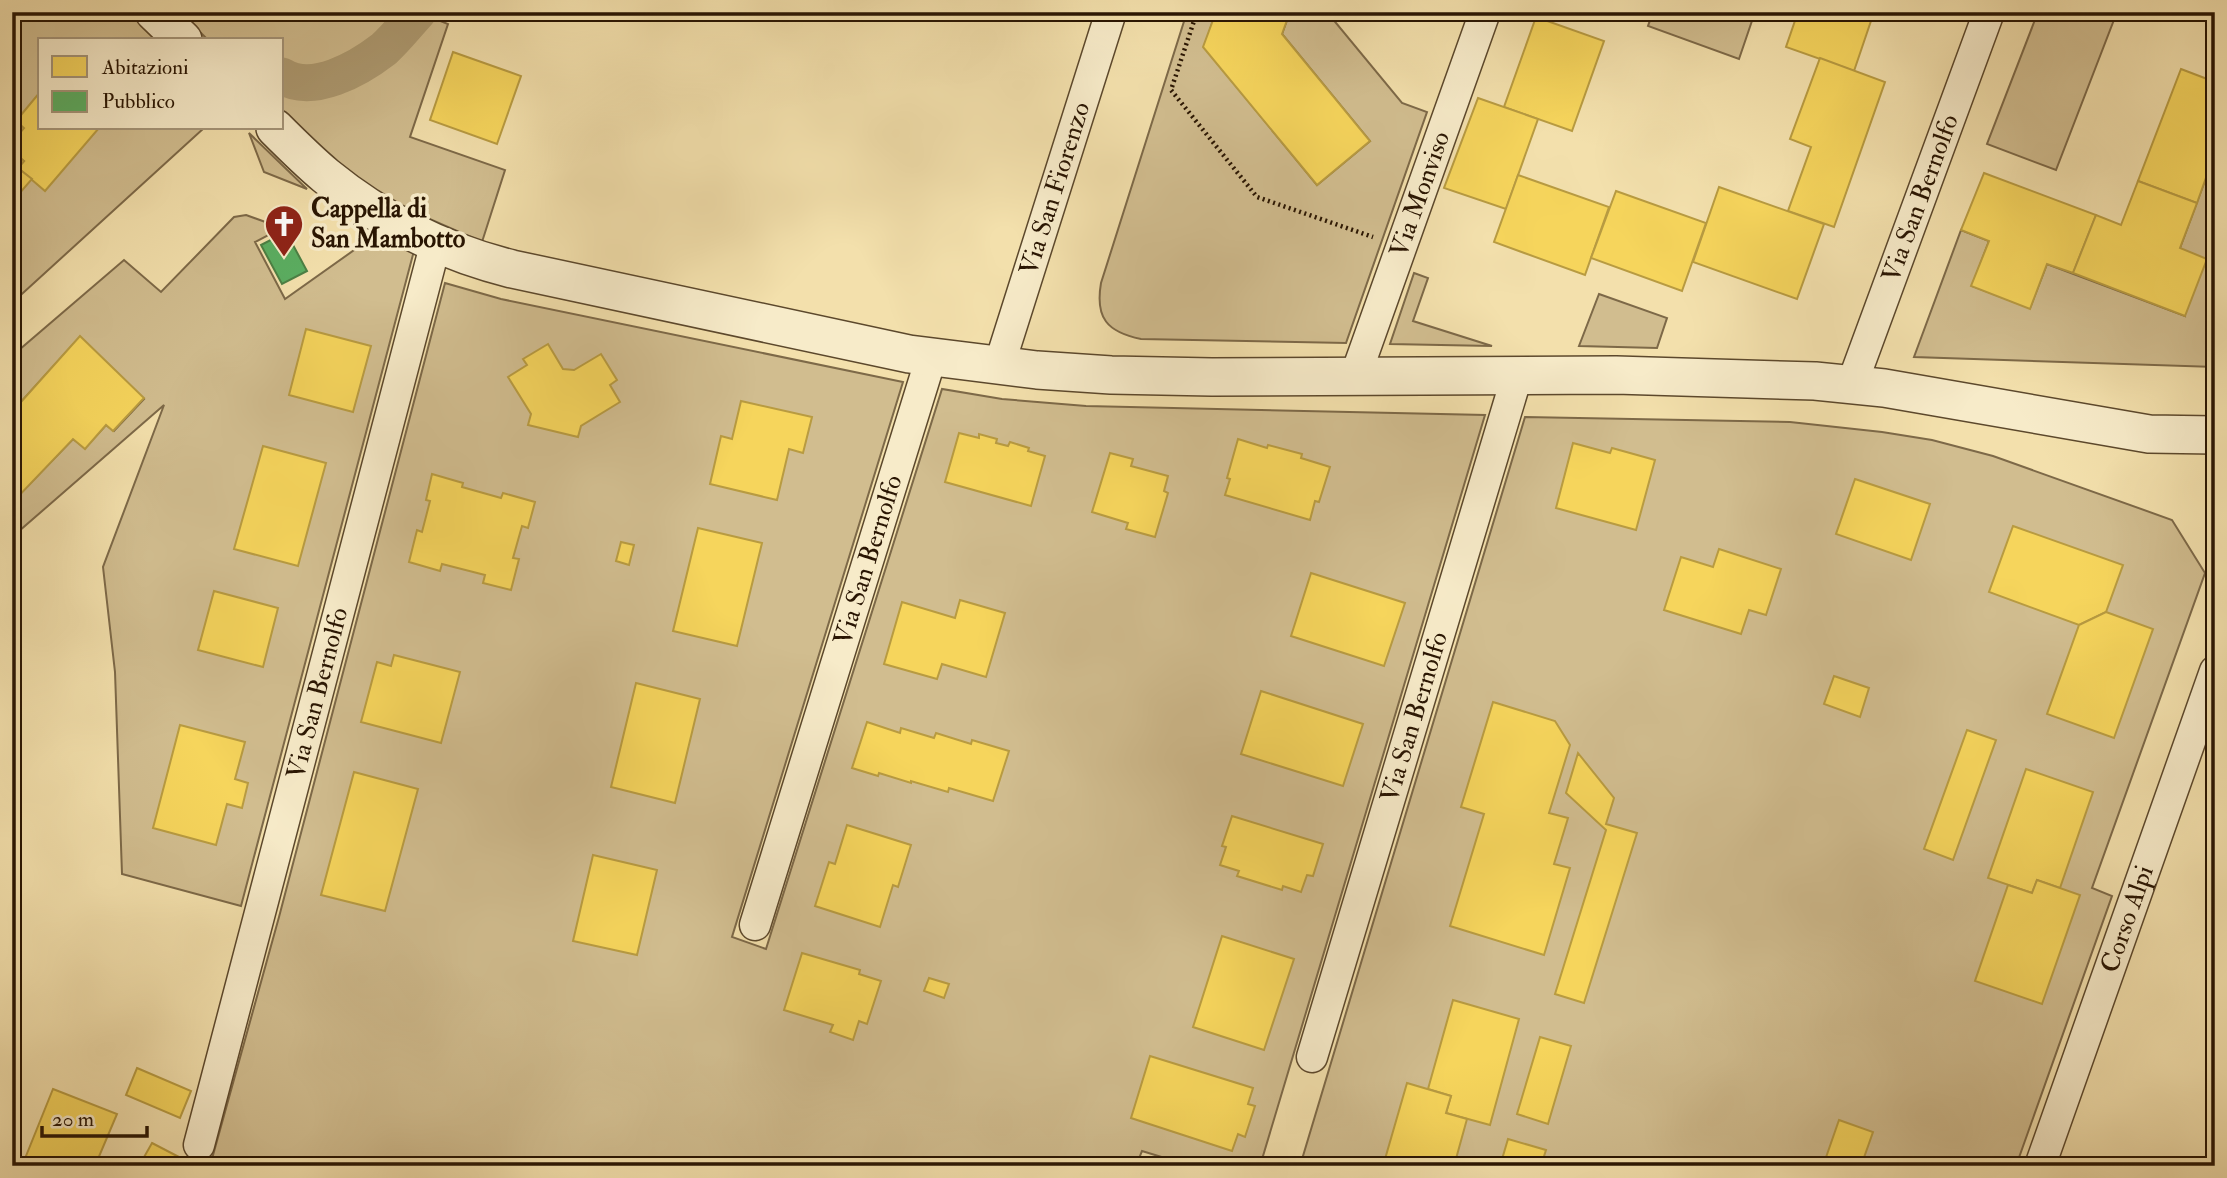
<svg xmlns="http://www.w3.org/2000/svg" width="2227" height="1178" font-family="'IM FELL Double Pica',serif">
	<rect width="100%" height="100%" fill="#f3e0ac"/>
	<filter id="stains"><feTurbulence type="fractalNoise" baseFrequency=".00286" numOctaves="4"/><feColorMatrix values="0 0 0 0 .2 0 0 0 0 .09 0 0 0 0 .02 0 0 0 .5 -.17"/></filter>
	<radialGradient id="worn" r=".72"><stop offset=".6" stop-color="#630" stop-opacity="0"/><stop offset="1" stop-color="#630" stop-opacity=".3"/></radialGradient>
	<!-- green -->
	<g fill="#d1bd8f" stroke="#7d6948" stroke-width="2">
		<path d="M12,12H135L164,40H40V128H204L12,303Z"/>
		<path d="M180,12H418L448,24L410,137L505,170L482,242L400,206L354,179L282,113V40H208Z"/>
		<path d="M1187,12H1216L1204,47L1317,185L1370,141L1282,34L1290,12H1327L1402,103L1427,112L1346,343L1141,339C1107,332 1095,318 1101,283Z"/>
		<path d="M1653,12H1755L1739,59L1648,26Z"/>
		<path d="M2038,12H2117L2056,170L1987,144Z"/>
		<path d="M249,133L307,189L264,172Z"/>
		<path d="M2207,175L2215,179V367L1914,357L1961,230L1989,241L1972,286L2030,308L2047,264L2185,316L2180,248Z"/>
		<path d="M246,215L282,228L255,242L285,299L381,231L415,247L241,906L122,874L115,672L103,567L164,405L18,532L12,543V502L73,439L85,448L106,425L114,431L144,399L80,337L12,412V356L124,260L161,292L234,217Z"/>
		<path d="M1414,273L1428,278L1413,321L1492,346L1390,344Z"/>
		<path d="M445,283L501,299L903,382L732,937L766,949L942,389L1002,399L1086,406L1485,415L1260,1166H1191L1142,1151L1136,1166H210L279,917Z"/>
		<path d="M1599,294L1667,318L1657,348L1579,346Z"/>
		<path d="M1525,417L1790,422L1882,432L1932,440L1993,456L2172,520L2205,573L2092,888L2112,896L2016,1166H1300Z"/>
	</g>
	<!-- homes -->
	<g fill="#f6d55c" stroke="#b89b41" stroke-width="2">
		<path d="M1216,12H1290L1282,34L1370,141L1317,185L1203,47Z"/>
		<path d="M1798,12H1874L1854,71L1786,47Z"/>
		<path d="M1536,17L1604,41L1572,131L1504,107Z"/>
		<path d="M453,52L521,76L497,144L430,120Z"/>
		<path d="M1820,58L1885,82L1834,227L1788,211L1811,147L1790,139Z"/>
		<path d="M2181,69L2215,82V179L2207,175L2197,203L2138,181Z"/>
		<path d="M40,92V128H99L45,191L18,168L24,161L12,151V142L24,128L16,121Z"/>
		<path d="M1478,98L1538,119L1506,209L1444,188Z"/>
		<path d="M12,151L24,161L18,168L32,179L12,202Z"/>
		<path d="M1984,173L2096,215L2073,273L2047,264L2030,309L1971,286L1989,241L1961,230Z"/>
		<path d="M1518,175L1609,207L1585,275L1494,242Z"/>
		<path d="M2138,181L2197,203L2180,248L2207,259L2185,316L2073,273L2096,215L2121,225Z"/>
		<path d="M1719,187L1824,224L1797,299L1693,262Z"/>
		<path d="M1616,191L1706,223L1682,291L1591,258Z"/>
		<path d="M306,329L371,346L353,412L289,395Z"/>
		<path d="M80,336L144,398L113,431L106,425L85,449L73,439L12,503V412Z"/>
		<path d="M548,344L563,369L574,370L601,354L617,380L610,385L620,402L581,426L578,437L528,425L531,414L508,377L527,365L523,359Z"/>
		<path d="M741,401L812,417L803,453L789,449L777,500L710,484L721,436L732,439Z"/>
		<path d="M959,433L979,438V434L997,439L996,443L1008,446L1010,442L1029,448L1028,451L1045,456L1031,506L945,482Z"/>
		<path d="M1238,439L1267,448L1268,445L1302,454L1301,458L1330,467L1319,502L1315,501L1310,520L1225,495L1230,479L1227,478Z"/>
		<path d="M1573,443L1610,453L1612,448L1655,460L1636,530L1556,508Z"/>
		<path d="M263,446L326,463L298,566L234,549Z"/>
		<path d="M1110,453L1133,459L1131,466L1168,476L1164,491L1168,493L1155,537L1126,529L1128,523L1092,512Z"/>
		<path d="M432,474L463,483L462,487L501,498L503,493L535,502L528,528L522,526L513,558L519,559L511,590L483,583L485,575L442,564L440,571L409,562L417,530L422,532L430,501L426,500Z"/>
		<path d="M1855,479L1930,504L1911,560L1836,534Z"/>
		<path d="M2013,526L2123,565L2106,612L2079,625L1989,592Z"/>
		<path d="M698,528L762,543L737,646L673,631Z"/>
		<path d="M621,542L634,545L629,565L616,561Z"/>
		<path d="M1719,549L1781,569L1766,615L1749,610L1741,634L1664,610L1681,557L1713,567Z"/>
		<path d="M1311,573L1405,603L1384,666L1291,636Z"/>
		<path d="M214,591L278,608L263,667L198,650Z"/>
		<path d="M960,600L1005,613L986,677L942,664L937,679L884,664L902,602L955,618Z"/>
		<path d="M2106,612L2153,629L2114,738L2047,714L2079,625Z"/>
		<path d="M394,655L460,672L441,743L361,722L377,662L391,666Z"/>
		<path d="M1834,676L1869,688L1860,717L1824,704Z"/>
		<path d="M636,683L700,699L675,803L611,787Z"/>
		<path d="M1261,691L1363,724L1343,786L1241,754Z"/>
		<path d="M1493,702L1555,721L1570,745L1549,813L1568,818L1554,864L1570,868L1544,955L1450,926L1484,814L1461,807Z"/>
		<path d="M867,722L900,733L901,728L934,738L936,733L971,744L972,740L1009,751L993,801L949,788L948,792L911,781V783L879,773L878,776L852,768Z"/>
		<path d="M180,725L245,742L235,779L248,783L242,808L227,804L216,845L153,828Z"/>
		<path d="M1967,730L1996,740L1953,860L1924,849Z"/>
		<path d="M1578,753L1614,798L1606,824L1637,833L1584,1003L1555,994L1606,830L1566,793Z"/>
		<path d="M2026,769L2093,792L2060,888L2037,880L2032,893L1988,878Z"/>
		<path d="M354,772L418,789L385,911L321,895Z"/>
		<path d="M1232,816L1323,844L1313,876L1307,875L1301,892L1283,886L1282,890L1237,876L1239,871L1220,865L1226,847L1222,846Z"/>
		<path d="M847,825L911,845L898,887L893,885L880,927L815,906L829,862L835,864Z"/>
		<path d="M593,855L657,870L637,955L573,941Z"/>
		<path d="M2037,880L2080,895L2042,1004L1975,981L2008,885L2032,893Z"/>
		<path d="M1222,936L1294,959L1264,1050L1193,1027Z"/>
		<path d="M802,953L860,970L859,974L881,981L867,1024L859,1021L853,1040L830,1032L833,1025L784,1010Z"/>
		<path d="M929,978L949,984L944,998L924,991Z"/>
		<path d="M1453,1000L1519,1019L1490,1125L1446,1113L1451,1096L1428,1089Z"/>
		<path d="M1540,1037L1571,1046L1548,1124L1517,1114Z"/>
		<path d="M1150,1056L1253,1088L1248,1104L1255,1106L1245,1137L1238,1134L1232,1151L1131,1118Z"/>
		<path d="M137,1068L191,1091L180,1118L126,1095Z"/>
		<path d="M1407,1083L1451,1096L1446,1113L1467,1119L1454,1166H1383Z"/>
		<path d="M53,1089L117,1114L95,1166H22Z"/>
		<path d="M1839,1120L1873,1132L1861,1166H1823Z"/>
		<path d="M1508,1139L1546,1150L1541,1166H1500Z"/>
		<path d="M152,1143L179,1157L174,1166H139Z"/>
	</g>
	<!-- public -->
	<path fill="#5aae61" stroke="#4b8044" stroke-width="2" d="M286,232L307,271L282,284L261,245Z"/>
	<g fill="none" stroke-linecap="round" stroke-linejoin="round">
		<!-- canal -->
		<path stroke="#ae9b72" stroke-width="37" d="M282,76C313,95 358,69 384,49C396,38 407,24 418,12"/>
		<!-- minor casing -->
		<g stroke="#5c482c" stroke-width="33">
			<g id="minor">
				<path id="s1" d="M999,366L1111,12"/>
				<path id="s2" d="M1355,377L1485,12"/>
				<path id="s3" d="M1852,384L1989,12"/>
				<path id="s4" d="M755,925L931,358"/>
				<path id="s5" d="M1312,1057L1517,376"/>
				<path id="s6" d="M199,1145L436,242"/>
				<path id="s7" d="M2040,1166L2215,671"/>
			</g>
		</g>
		<!-- tertiary casing -->
		<g stroke="#5c482c" stroke-width="40">
			<g id="tertiary">
				<path d="M154,12L183,40"/>
				<path d="M275,128C291,144 308,161 326,176C380,220 444,252 512,269L909,354L1037,370L1111,375L1212,377L1616,375L1815,381L1884,388L2149,434L2215,435"/>
			</g>
		</g>
		<!-- path -->
		<path stroke="#291502" stroke-width="4.5" stroke-dasharray="2 3.5" stroke-linecap="butt" d="M1197,12L1171,90L1257,197L1373,237"/>
		<!-- minor -->
		<use href="#minor" stroke="#f7ebc9" stroke-width="30"/>
		<!-- tertiary -->
		<use href="#tertiary" stroke="#f7ebc9" stroke-width="37"/>
	</g>
	<!-- icons -->
	<defs>
		<g id="church-pin" transform="scale(2.0125)"><path d="M0 17L-7.5 6A9.5 9.5 0 1 1 7.5 6Z" fill="#8f2418" stroke="#f7ebc9"/><path d="M-1.2-6h2.4v3.5h3.3v2.4h-3.3V6h-2.4V-.1h-3.3v-2.4h3.3Z" fill="#fff"/></g>
	</defs>
	<g fill-rule="evenodd">
		<use href="#church-pin" x="284" y="224"/>
	</g>
	<g text-anchor="middle" dominant-baseline="central" stroke-width="7" stroke-linejoin="round" paint-order="stroke">
		<!-- street labels -->
		<g font-size="26" fill="#291502" stroke="#f7ebc9">
			<text stroke="none"><textPath href="#s1" startOffset="186">Via San Fiorenzo</textPath></text>
			<text stroke="none"><textPath href="#s2" startOffset="194">Via Monviso</textPath></text>
			<text stroke="none"><textPath href="#s3" startOffset="198">Via San Bernolfo</textPath></text>
			<text stroke="none"><textPath href="#s4" startOffset="382">Via San Bernolfo</textPath></text>
			<text stroke="none"><textPath href="#s6" startOffset="467">Via San Bernolfo</textPath></text>
			<text stroke="none"><textPath href="#s5" startOffset="355">Via San Bernolfo</textPath></text>
			<text stroke="none"><textPath href="#s7" startOffset="262">Corso Alpi</textPath></text>
		</g>
		<!-- poi labels -->
		<g font-size="26" font-weight="bold" fill="#291502" stroke="#f7ebc9" text-anchor="start">
			<text x="311" y="209">Cappella di<tspan x="311" dy="30">San Mambotto</tspan></text>
		</g>
	</g>
	<!-- margin -->
	<rect width="2227" height="1178" fill="none" stroke="#f3e0ac" stroke-width="42"/>
	<rect x="14" y="14" width="2199" height="1150" fill="none" stroke="#291502" stroke-width="3.5"/>
	<rect x="21" y="21" width="2185" height="1136" fill="none" stroke="#291502" stroke-width="2"/>
	<!-- legend -->
	<rect x="38" y="38" width="245" height="91" fill="#f7ebc9" stroke="#a59579" stroke-width="2"/>
	<rect x="52" y="56" width="35" height="21" fill="#f6d55c" stroke="#a59579" stroke-width="2"/>
	<text x="102" y="74" font-size="21" fill="#291502">Abitazioni</text>
	<rect x="52" y="91" width="35" height="21" fill="#5aae61" stroke="#a59579" stroke-width="2"/>
	<text x="102" y="108" font-size="21" fill="#291502">Pubblico</text>
	<!-- scale -->
	<path d="M42 1126v10h105v-10" fill="none" stroke="#291502" stroke-width="3.5"/>
	<text x="52" y="1126" font-size="21" fill="#291502" stroke="#f7ebc9" stroke-width="5" paint-order="stroke">20 m</text>
	<rect width="100%" height="100%" filter="url(#stains)"/>
	<rect width="100%" height="100%" fill="url(#worn)"/>
</svg>
